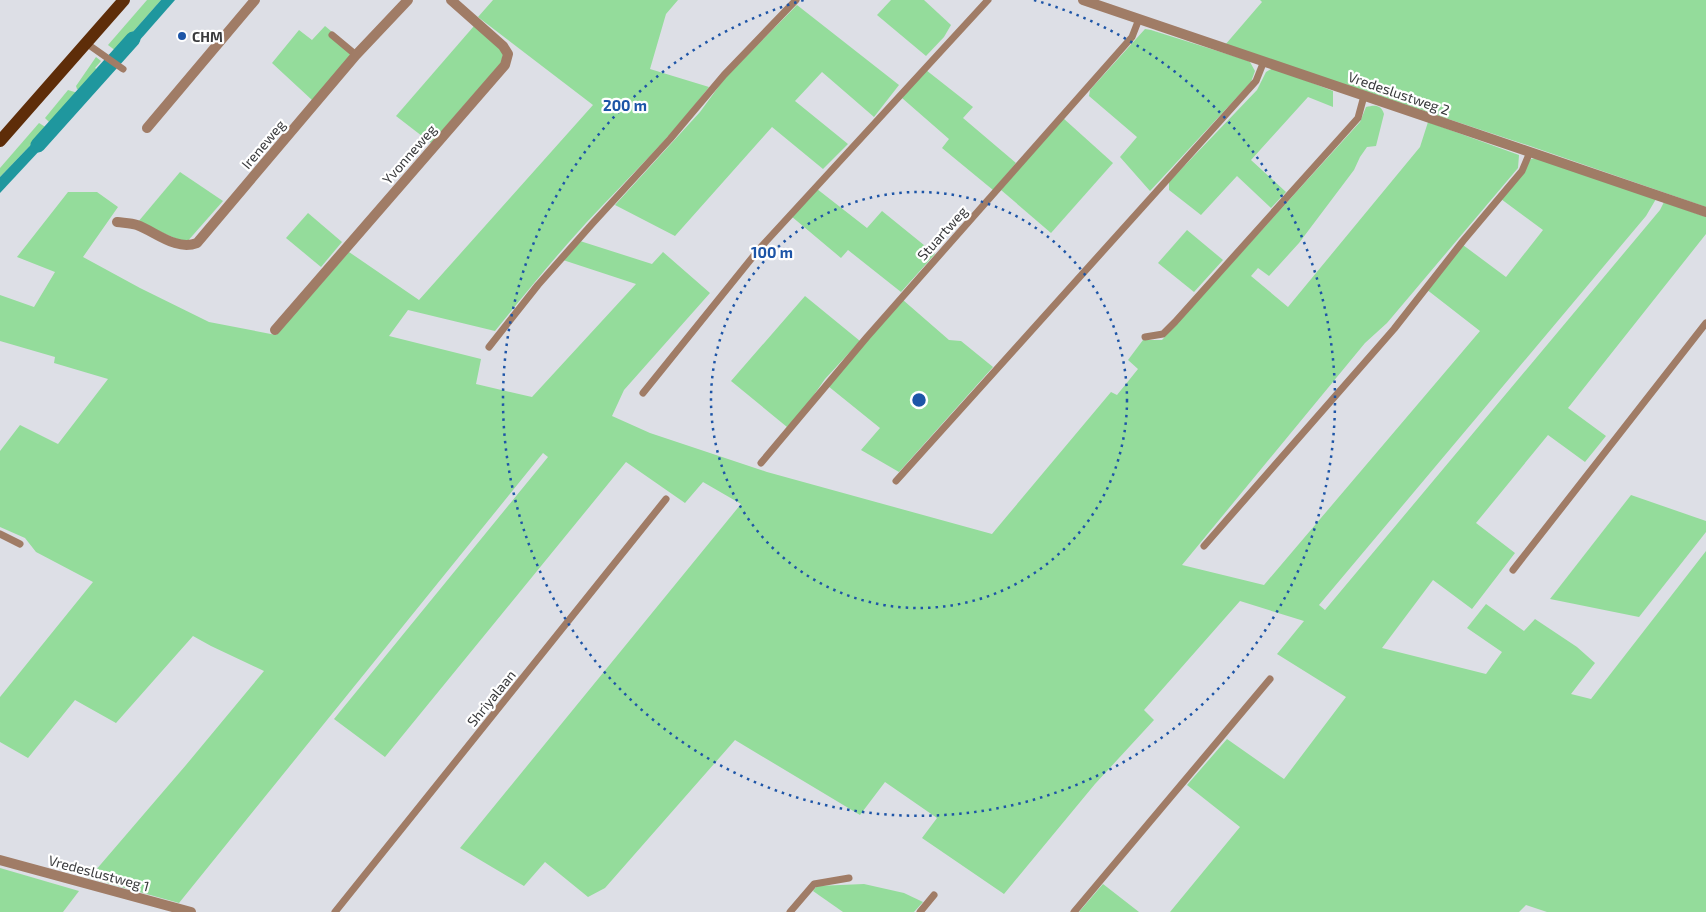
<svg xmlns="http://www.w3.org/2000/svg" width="1706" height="912" font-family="'Exo 2',sans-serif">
	<rect width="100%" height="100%" fill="#dddfe6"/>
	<!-- green -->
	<g fill="#94dc9b">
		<path d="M147,0H161L116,51L108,45Z"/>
		<path d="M493,0H678L666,14L650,69L709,87C672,136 628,178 586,223C554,258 525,294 495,331L408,310L389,336L481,359L476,384L532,397L636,284L563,260L580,241L652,264L663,252L710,293L624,390L612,416L650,433L767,472L992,534L1111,392L1117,395L1138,369L1128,360L1143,340H1162L1360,122L1366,107C1374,105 1381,104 1384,114L1376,146L1367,147L1360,157L1354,170L1299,243L1269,276L1258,268L1251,276L1288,307L1420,147L1428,122L1519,155L1518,168L1387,323L1365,343L1182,565L1264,585L1480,331L1426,289L1463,245L1506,277L1543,230L1501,199L1531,159L1537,158L1656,199L1646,216L1319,605L1325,610L1660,210L1664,202L1706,217V234L1568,408L1606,436L1585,462L1548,435L1476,523L1515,553L1472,609L1433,580L1382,648L1486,674L1502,652L1467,628L1486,604L1524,631L1535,619L1577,647L1595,663L1571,694L1591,699L1706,551V912H1547L1526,905L1519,912H1170L1240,827L1187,785L1227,739L1284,779L1346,697L1277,654L1304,621L1240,601L1144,710L1154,720L1095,784L1004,894L922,838L937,818L885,782L860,815L735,740L605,888L588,897L545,862L524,886L460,848L741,504L703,482L685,503L626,462L385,757L334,719L548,457L543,453L179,903L89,878L186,765L264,671L211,646L193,636L116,723L75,700L28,758L0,742V697L93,582L36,552L25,538L0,527V451L20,425L58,444L108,379L54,363L55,357L0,341V295L34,307L55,272L17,257L68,192H97L118,207L83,257L140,288L209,322L276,335L349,252L419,300L593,105L478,17Z"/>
		<path d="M891,0H924L951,25L944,37L926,56L877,15Z"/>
		<path d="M1260,0H1706V207L1530,146L1225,45L1262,2Z"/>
		<path d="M797,5L899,85L874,117L822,72L795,101L848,144L823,169L772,127L675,236L615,205L700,112L725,78Z"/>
		<path d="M325,26L355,51L312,100L272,63L299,30L312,40Z"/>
		<path d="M474,26L500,49L503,54L501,63L431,143L396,116Z"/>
		<path d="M1145,29L1151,30L1246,60L1250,62L1255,71L1251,82L1150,191L1120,157L1137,137L1089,96L1090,90Z"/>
		<path d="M96,57L101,61L95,68L98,70L81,91L77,89L76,86Z"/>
		<path d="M1271,69H1276L1333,91V107L1308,97L1251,160L1286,192L1271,208L1237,176L1201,215L1169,190V182L1257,90L1266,72Z"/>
		<path d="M926,70L973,107L963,118L1016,163L993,190L942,148L949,139L902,98Z"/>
		<path d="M68,90L78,93L51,124L45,118Z"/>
		<path d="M1063,118L1113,163L1051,233L1001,190Z"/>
		<path d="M39,123L47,128L0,177V168Z"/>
		<path d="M180,172L223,201L186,243L138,222Z"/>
		<path d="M817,189L867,228L882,211L935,254L901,292L848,250L841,258L791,216Z"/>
		<path d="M308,213L342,242L321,267L286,238Z"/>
		<path d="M1187,230L1223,260L1194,292L1158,263Z"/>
		<path d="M805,296L860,341L825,379L804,409L787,427L731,381Z"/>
		<path d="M903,300L949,340L961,341L993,367L899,472L861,450L880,428L828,386Z"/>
		<path d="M1631,495L1706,521V532L1639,617L1550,599Z"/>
		<path d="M0,868L79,891L63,912H0Z"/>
		<path d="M864,884L904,893L923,902L914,912H843L813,891L817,886Z"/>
		<path d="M1103,884L1139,912H1079Z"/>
	</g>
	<!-- water -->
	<g fill="#1f979e">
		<path d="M161,0H175L124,58L116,51Z"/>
		<path d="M98,70L106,76L89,96L81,91Z"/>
		<path d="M78,93L85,99L72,116L59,130L51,124Z"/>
		<path d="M47,128L55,134L0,193V177Z"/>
	</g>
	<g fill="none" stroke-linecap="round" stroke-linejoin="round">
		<!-- canal -->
		<path stroke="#1f979e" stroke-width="15" d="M38,145L133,39"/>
		<!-- service -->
		<g stroke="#a07c66" stroke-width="7">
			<path d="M332,35L356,55"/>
			<path d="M86,43L123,69"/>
			<path d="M1145,337L1163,334L1175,322L1358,118L1364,96"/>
			<path d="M489,347L538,285L592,224L670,139L724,75L796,0"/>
			<path d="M643,393L760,248L988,0"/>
			<path d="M761,463L867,337L1132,37L1139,19"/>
			<path d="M896,481L1256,81L1264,61"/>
			<path d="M0,534L20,544"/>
			<path d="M1204,546L1394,329L1463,241L1522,171L1530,152"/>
			<path d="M1513,570L1706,323"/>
			<path d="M335,912L666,499"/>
			<path d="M790,912L814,884L849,878"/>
			<path d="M920,912L934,895"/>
			<path d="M1074,912L1270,679"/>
		</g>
		<!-- minor -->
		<g stroke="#a07c66" stroke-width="10">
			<path d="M1083,0L1706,212"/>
			<path d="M147,128L255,0"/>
			<path d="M117,222C124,223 131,223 137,225C156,232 176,251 197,243L356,55L408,0"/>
			<path d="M275,330L505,65L508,54L503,46L451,0"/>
			<path d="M0,860L191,912"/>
		</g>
		<!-- primary -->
		<path stroke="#5e2d09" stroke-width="12" d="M0,141L124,0"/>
	</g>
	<!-- distance rings -->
	<g fill="none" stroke="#1d55a7" stroke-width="2.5" stroke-dasharray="2.5 5">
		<circle cx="919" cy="400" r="208"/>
		<path d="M1034 0A416 416 0 1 1 804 0"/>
	</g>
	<!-- markers -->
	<circle fill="#1d55a7" stroke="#fff" stroke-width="2" cx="182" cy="36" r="5"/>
	<g text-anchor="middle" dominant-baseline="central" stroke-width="4.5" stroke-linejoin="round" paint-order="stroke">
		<!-- poi labels -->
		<g font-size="14" font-weight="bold" fill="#393a3c" stroke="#fff" text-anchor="start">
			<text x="192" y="36">CHM</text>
		</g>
		<!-- street labels -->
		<g font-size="14" fill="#393a3c" stroke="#fff">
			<text transform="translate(1399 93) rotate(19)">Vredeslustweg 2</text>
			<text transform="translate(263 144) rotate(-50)">Ireneweg</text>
			<text transform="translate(409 154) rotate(-49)">Yvonneweg</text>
			<text transform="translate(942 233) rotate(-48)">Stuartweg</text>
			<text transform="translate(491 698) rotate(-51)">Shriyalaan</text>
			<text transform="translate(99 873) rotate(15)">Vredeslustweg 1</text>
		</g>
	</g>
	<circle cx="919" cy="400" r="8" fill="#1d55a7" stroke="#fff" stroke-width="2.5"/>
	<g font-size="15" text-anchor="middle" font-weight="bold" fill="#1d55a7" stroke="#fff" stroke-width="4.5" stroke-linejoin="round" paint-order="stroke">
		<text x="625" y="111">200 m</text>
		<text x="772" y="258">100 m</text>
	</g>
</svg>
